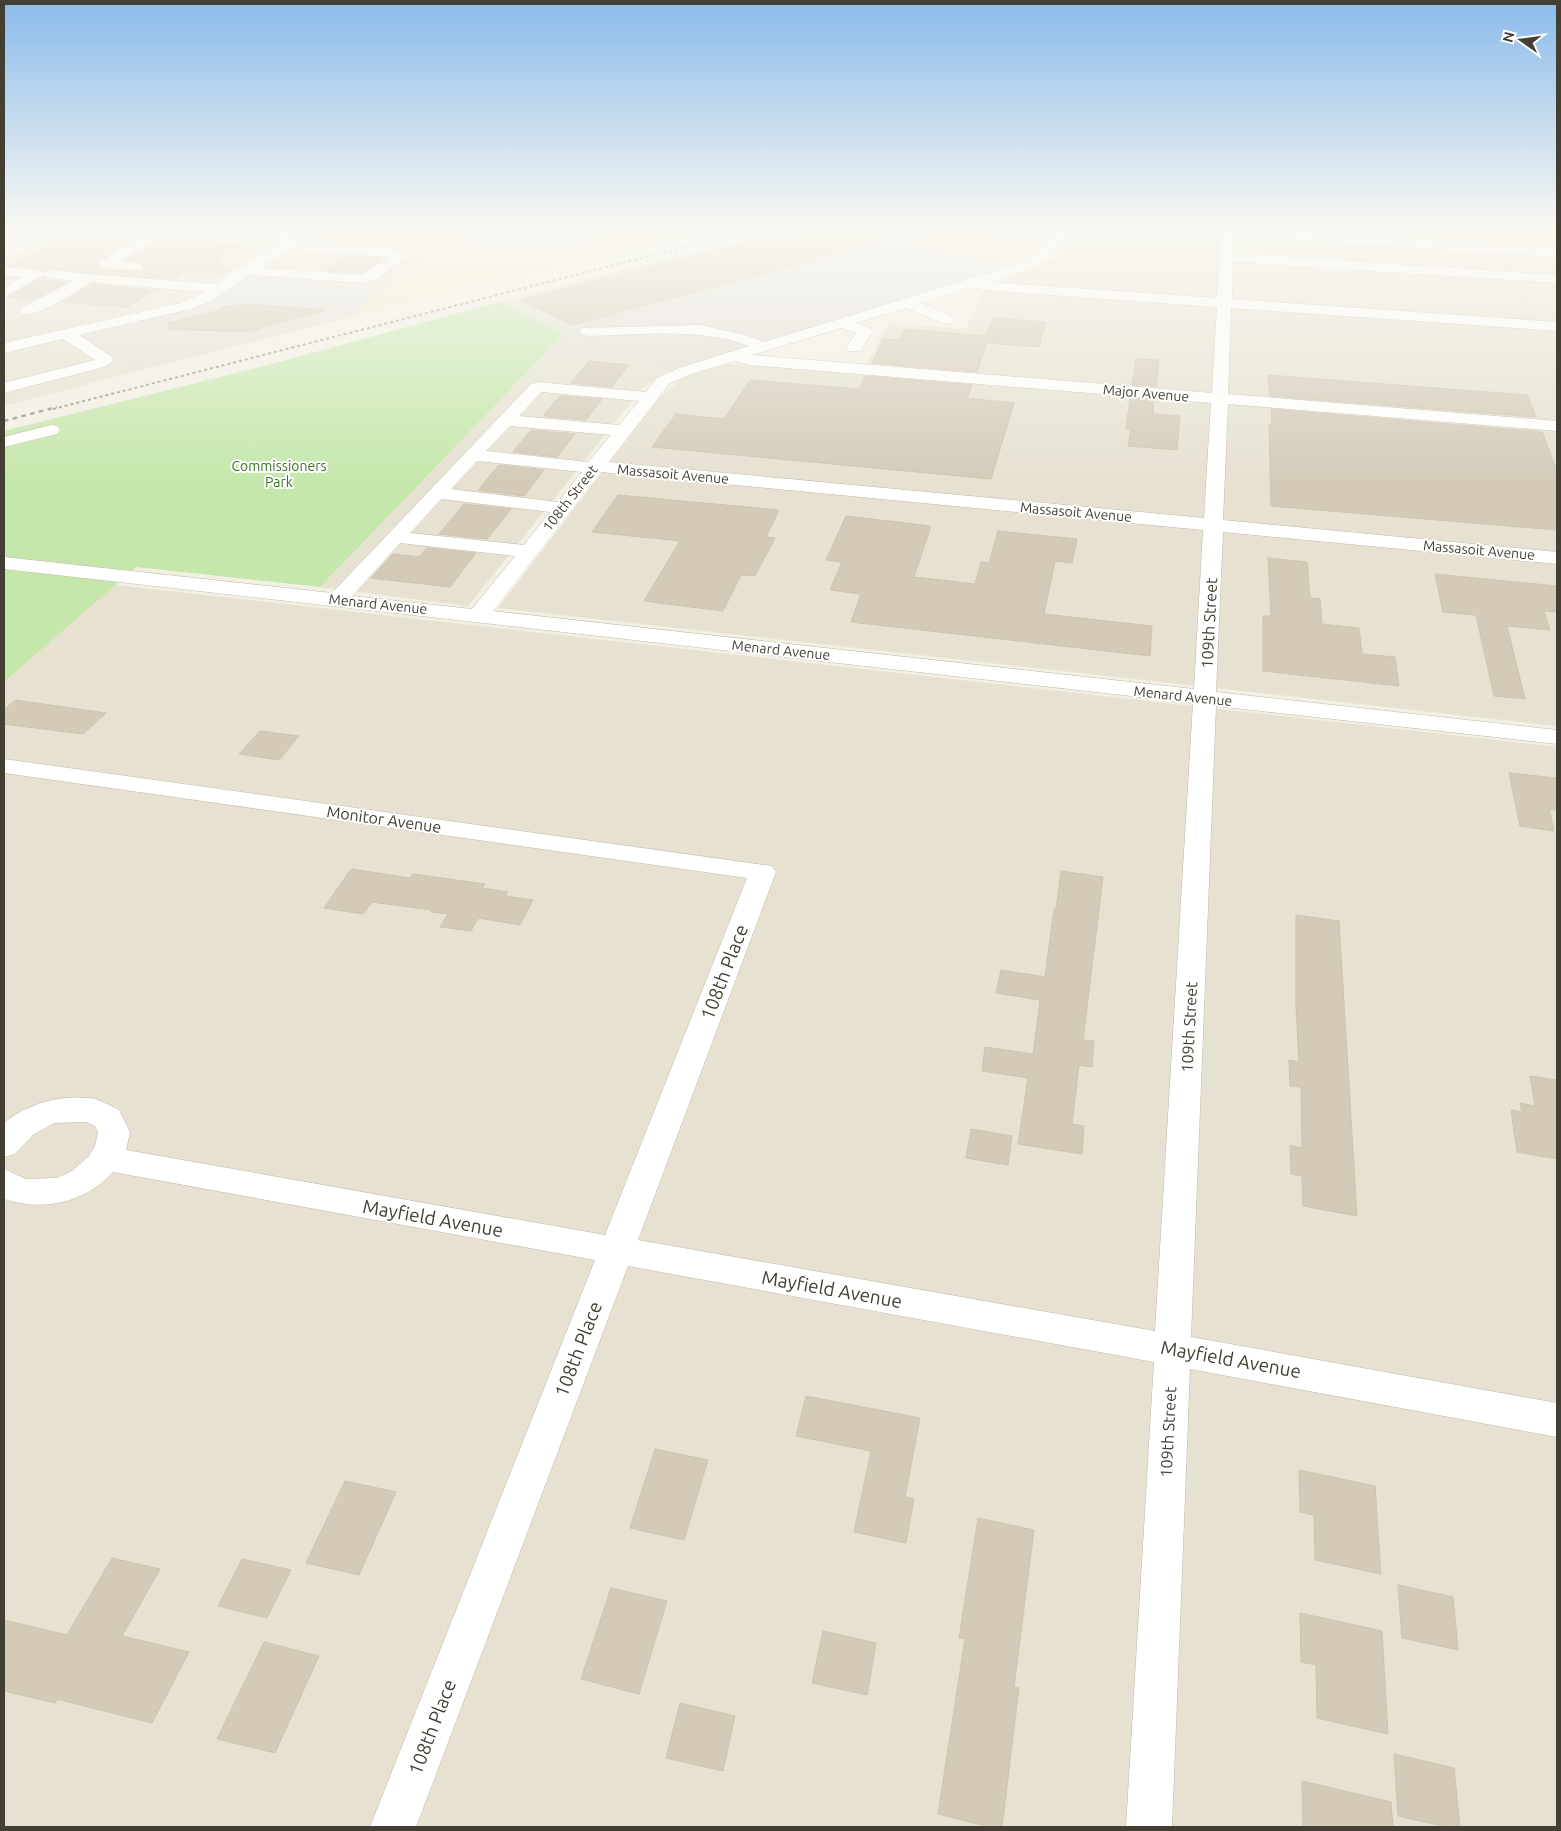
<svg xmlns="http://www.w3.org/2000/svg" width="1561" height="1831" font-family="Ubuntu,sans-serif">
	<rect width="100%" height="100%" fill="#f2efe3"/>
	<!-- residential -->
	<g fill="#e6e1d1">
		<path d="M4,227H298L183,302L67,328L130,373L4,406Z"/>
		<path d="M1087,227L1557,256V726L498,608L660,397L684,377L727,364L861,374L889,323L966,329L984,287L1042,265L1060,254L1077,231Z"/>
		<path d="M297,244L427,253L384,288L246,278Z"/>
		<path d="M545,354L641,363L663,373L640,391L468,606L320,587Z"/>
		<path d="M115,585L1557,747V1827H4V682Z"/>
	</g>
	<!-- commercial -->
	<g fill="#f5e8cd">
		<path d="M323,227L479,229L461,245L578,253L603,227H720L348,318L427,253L297,244Z"/>
		<path d="M950,227H1052L1055,229L1056,235L1050,243L1027,260L1013,266L897,242Z"/>
		<path d="M1212,227H1557V249L1360,236Z"/>
	</g>
	<!-- industrial -->
	<g fill="#e3dfd8">
		<path d="M791,227H950L899,242L1013,266L663,373L641,363L545,354L564,334L499,302Z"/>
		<path d="M246,278L384,288L348,318L130,373L77,335L199,306L212,301Z"/>
	</g>
	<!-- green -->
	<path fill="#c5e7ab" d="M499,302L564,334L320,587L136,567L4,682V431L264,366Z"/>
	<!-- building -->
	<g fill="#d3cbb8" stroke="#cec4ab">
		<path d="M806,227H905L906,235L572,325L521,300Z"/>
		<path d="M72,233L136,237L96,262V266L104,270L142,271L144,268L142,263L125,260L161,239L240,245L216,260L232,271L229,273L186,270L172,279L94,274L49,268L43,271L37,268L10,266Z"/>
		<path d="M347,256L384,258L362,273L326,271Z"/>
		<path d="M43,277L49,280L67,282L34,300L7,297Z"/>
		<path d="M93,283L99,285L155,290L127,307L63,302Z"/>
		<path d="M246,304L324,310L251,331L169,330L168,323L223,309V307Z"/>
		<path d="M993,318L1046,322L1039,347L987,343L977,372L872,363L883,339L900,340L905,329L986,336Z"/>
		<path d="M1136,359L1159,360L1156,386L1132,385Z"/>
		<path d="M589,361L629,365L612,387L571,383Z"/>
		<path d="M1268,375L1527,395L1536,417L1270,396Z"/>
		<path d="M865,376L972,385L967,398L1014,403L991,479L652,447L676,414L724,419L750,380L859,389Z"/>
		<path d="M560,396L602,399L586,420L543,416Z"/>
		<path d="M1130,398L1154,400L1153,414L1180,416L1177,450L1128,446L1131,429H1126Z"/>
		<path d="M1271,409L1542,432L1557,471V530L1271,506L1269,424H1272Z"/>
		<path d="M531,430L575,434L557,457L513,452Z"/>
		<path d="M499,465L544,470L524,496L478,490Z"/>
		<path d="M618,495L779,510L766,537L775,538L755,576L741,575L723,611L644,601L680,541L592,532Z"/>
		<path d="M464,504L511,509L487,539L439,534Z"/>
		<path d="M846,516L931,526L914,577L975,584L981,562L989,563L998,531L1077,539L1072,563L1055,561L1044,614L1152,626L1150,656L851,622L861,594L830,590L842,562L826,560Z"/>
		<path d="M427,548L476,553L450,587L371,578L393,554L419,557Z"/>
		<path d="M1268,558L1307,562L1310,598L1320,599L1322,624L1359,628L1362,654L1395,657L1399,686L1263,671V616H1271Z"/>
		<path d="M1435,574L1557,586V612L1544,611L1550,630L1507,626L1525,699L1494,696L1476,615L1443,612Z"/>
		<path d="M15,700L106,713L83,734L4,724V710Z"/>
		<path d="M260,731L299,736L279,760L239,754Z"/>
		<path d="M1509,773L1557,778V810L1549,809L1554,831L1520,826Z"/>
		<path d="M351,869L410,878L413,874L485,884L482,888L508,892L505,896L533,900L520,925L478,918L471,931L440,927L448,914L431,912L432,910L372,902L363,914L324,908Z"/>
		<path d="M1061,871L1103,877L1083,1040L1094,1041L1092,1067L1079,1065L1072,1124L1084,1126L1082,1154L1018,1144L1028,1078L982,1071L985,1047L1033,1054L1040,1000L996,993L1001,970L1045,977L1054,909H1056Z"/>
		<path d="M1296,915L1339,921L1357,1216L1303,1206L1302,1176L1291,1174L1290,1145L1302,1148L1301,1087L1290,1086L1289,1060L1299,1062L1296,1006Z"/>
		<path d="M1530,1076L1557,1080V1159L1517,1152L1511,1110L1522,1112L1520,1103L1535,1106Z"/>
		<path d="M971,1129L1012,1136L1008,1165L966,1158Z"/>
		<path d="M806,1396L920,1418L905,1497L914,1499L906,1543L854,1532L871,1451L796,1436Z"/>
		<path d="M655,1449L708,1460L684,1540L630,1528Z"/>
		<path d="M1299,1470L1375,1486L1381,1574L1315,1560L1314,1515L1300,1512Z"/>
		<path d="M345,1481L396,1492L359,1575L306,1563Z"/>
		<path d="M978,1518L1034,1530L1014,1687L1019,1688L1002,1827H989L938,1814L965,1639L959,1638Z"/>
		<path d="M112,1558L160,1569L122,1636L189,1652L152,1723L57,1699L55,1703L4,1691V1620L67,1635Z"/>
		<path d="M242,1559L291,1570L267,1618L218,1606Z"/>
		<path d="M1398,1585L1453,1597L1458,1650L1402,1638Z"/>
		<path d="M611,1588L667,1601L639,1694L581,1679Z"/>
		<path d="M1300,1613L1382,1631L1388,1734L1317,1718L1316,1665L1301,1662Z"/>
		<path d="M823,1631L876,1643L867,1695L812,1683Z"/>
		<path d="M264,1642L319,1656L275,1753L217,1739Z"/>
		<path d="M680,1703L735,1716L723,1771L666,1758Z"/>
		<path d="M1394,1754L1454,1768L1460,1827H1447L1398,1816Z"/>
		<path d="M1302,1781L1391,1802L1393,1827H1303Z"/>
	</g>
	<g fill="none" stroke-linecap="round" stroke-linejoin="round">
		<!-- minor casing -->
		<g stroke="#c0baa8" stroke-width="1">
			<g id="minor">
				<path d="M48,227H65L63,230L4,259V250Z"/>
				<path d="M156,227H216L294,233L303,227H319L298,242L392,249L404,253L406,256L376,280L364,283L249,275L209,302L191,309L79,335L112,357L114,360L104,367L4,393V383L95,360L63,339L4,353V343L181,303L205,292L99,283L93,281C78,290 38,318 22,314L20,311L22,308L73,281L49,278L43,275L4,297V287L22,277L4,275V267L37,270L43,273L49,270L88,274L94,276L99,275L216,284L284,240L171,231L119,261L140,264L142,267L140,270L104,268L97,264ZM288,249L389,257L363,275L260,268Z"/>
				<path d="M491,227H552L586,230L589,227H603L594,237L589,238L503,231L486,247H476L474,244Z"/>
				<path d="M965,227H995L1055,237L1062,227H1076C1053,262 1028,270 989,282L1217,298L1221,235L1153,231L1146,227H1235L1557,249V257L1234,236V253L1557,275V283L1233,262L1232,299L1557,322V331L1231,308L1228,394L1557,421V431L1228,404L1223,520L1557,552V564L1223,532L1216,692L1557,730V744L1216,706L1191,1337L1557,1403V1437L1190,1369L1172,1827H1126L1154,1362L628,1266L416,1827H370L595,1260L113,1172C85,1203 42,1212 4,1199V1169L26,1179L57,1178L72,1171L89,1156L95,1146L98,1132L95,1126L86,1122L54,1123L33,1135L15,1154L4,1157V1123C27,1104 59,1095 89,1098C99,1099 109,1105 119,1110L130,1132L126,1150L605,1235L747,878L4,773V759L772,866L776,872L638,1240L1155,1331L1193,703L4,569V557L332,593L531,384L537,382L646,392L657,378L679,368L749,346C700,327 639,335 587,336L582,334L579,331L582,328L700,325L746,335L764,342L1018,264L1048,244L972,231ZM976,286L978,289L983,290L1217,307L1212,393L752,355L841,328L856,333L846,348L848,351H860L873,331L870,328L856,323L906,308L942,323H952L955,320L952,317L921,303ZM735,361L749,365L1211,403L1204,518L609,462L669,384L691,374ZM541,392L639,401L619,425L519,416ZM510,426L611,435L588,462L486,451ZM477,461L582,472L558,502L451,489ZM601,472L1203,530L1194,689L493,611ZM441,499L550,512L524,545L410,533ZM400,543L515,556L472,609L352,596Z"/>
				<path d="M1484,227H1509L1510,228L1503,232L1486,230Z"/>
				<path d="M51,425L57,426L60,430L57,434L4,447V437Z"/>
			</g>
		</g>
		<!-- minor -->
		<use href="#minor" fill="#fff" fill-rule="evenodd"/>
		<!-- rail-far1 -->
		<path stroke="#939393" stroke-width="2" stroke-dasharray="3 3" stroke-linecap="butt" d="M53,409L762,227"/>
		<!-- rail -->
		<path stroke="#939393" stroke-width="2.5" stroke-dasharray="4.5 4.5" stroke-linecap="butt" d="M4,421L57,407"/>
	</g>
	<!-- sky -->
	<linearGradient id="sky" x2="0" y2="1"><stop stop-color="#8abbeb"/><stop offset="0.47" stop-color="#f9f8f2"/><stop offset="1" stop-color="#f9f8f2" stop-opacity="0"/></linearGradient>
	<rect width="1561" height="483" fill="url(#sky)"/>
	<g text-anchor="middle" dominant-baseline="central" stroke-width="4" stroke-linejoin="round" paint-order="stroke">
		<!-- far-street labels -->
		<g font-size="14" fill="#433f33" stroke="#fff">
			<text transform="translate(1146 393) rotate(5)">Major Avenue</text>
			<text transform="translate(673 474) rotate(5)">Massasoit Avenue</text>
			<text transform="translate(570 498) rotate(-52)">108th Street</text>
			<text transform="translate(1076 512) rotate(5)">Massasoit Avenue</text>
			<text transform="translate(1479 550) rotate(5)">Massasoit Avenue</text>
			<text transform="translate(378 604) rotate(6)">Menard Avenue</text>
			<text transform="translate(781 650) rotate(6)">Menard Avenue</text>
			<text transform="translate(1183 696) rotate(6)">Menard Avenue</text>
		</g>
		<!-- far-park labels -->
		<g font-size="14" fill="#3c7427" stroke="#fff">
			<text x="279" y="466">Commissioners<tspan x="279" dy="16">Park</tspan></text>
		</g>
		<!-- street labels -->
		<g font-size="16" fill="#433f33" stroke="#fff">
			<text transform="translate(1209 623) rotate(-87)">109th Street</text>
			<text transform="translate(384 819) rotate(8)">Monitor Avenue</text>
			<text transform="translate(1189 1027) rotate(-87)">109th Street</text>
			<text transform="translate(1168 1432) rotate(-87)">109th Street</text>
		</g>
		<!-- near-street labels -->
		<g font-size="19" fill="#433f33" stroke="#fff">
			<text transform="translate(724 972) rotate(-69)">108th Place</text>
			<text transform="translate(433 1218) rotate(10)">Mayfield Avenue</text>
			<text transform="translate(832 1289) rotate(10)">Mayfield Avenue</text>
			<text transform="translate(578 1349) rotate(-69)">108th Place</text>
			<text transform="translate(1231 1359) rotate(10)">Mayfield Avenue</text>
			<text transform="translate(432 1727) rotate(-69)">108th Place</text>
		</g>
	</g>
	<!-- border -->
	<rect width="1561" height="1831" fill="none" stroke="#433f33" stroke-width="10"/>
	<!-- north arrow -->
	<g transform="translate(1521 40) rotate(284)" stroke="#ffffff" stroke-width="4" paint-order="stroke">
	<path d="M0-4L9 19L0 12L-9 19Z" fill="#433f33"/>
	<text y="-8" font-size="14" font-weight="bold" text-anchor="middle" fill="#433f33">N</text>
	</g>
</svg>
